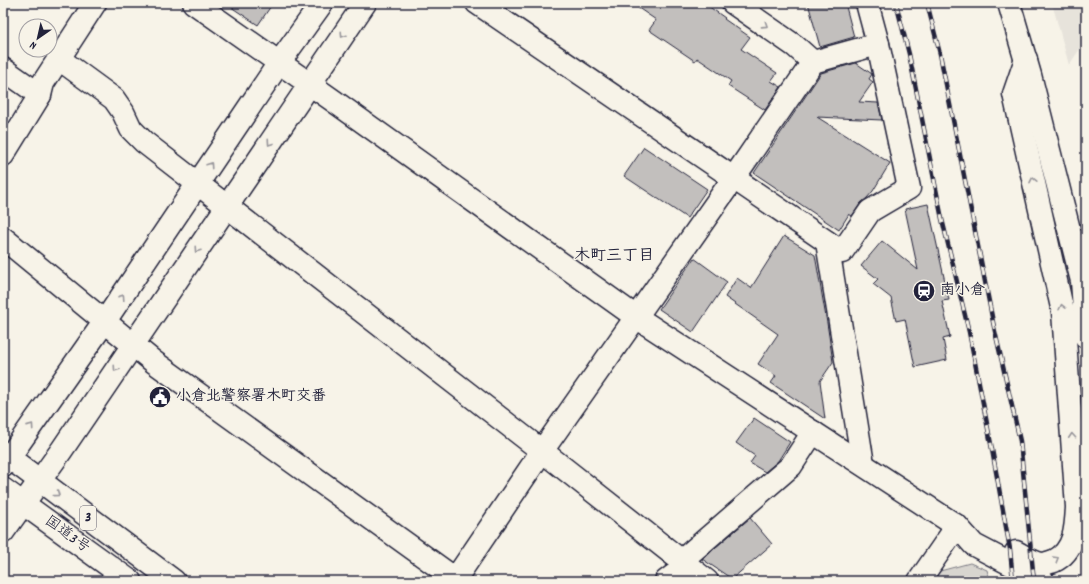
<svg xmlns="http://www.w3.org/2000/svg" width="1089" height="584" font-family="Dekko,'Klee One',sans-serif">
	<rect width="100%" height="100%" fill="#f7f3e8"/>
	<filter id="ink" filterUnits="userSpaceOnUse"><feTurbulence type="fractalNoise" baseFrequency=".025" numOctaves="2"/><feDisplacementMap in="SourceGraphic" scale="8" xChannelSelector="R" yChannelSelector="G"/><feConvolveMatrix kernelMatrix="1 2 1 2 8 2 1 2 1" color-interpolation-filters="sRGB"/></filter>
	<g filter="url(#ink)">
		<!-- built -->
		<path fill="#e7e3db" d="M1052,3H1086V40L1069,65Z"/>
		<!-- green -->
		<path fill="#d8d5cf" stroke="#7d7c85" d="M970,563L987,570L990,581H933L940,571Z"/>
		<!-- building -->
		<g fill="#c2bfbd" stroke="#22223b">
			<path d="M225,3H273L258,25Z"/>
			<path d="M631,3H704L725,18L724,19L750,37L741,49L777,73L771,81L781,87L765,110L728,86L731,81L697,58L695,61L649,30L656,20Z"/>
			<path d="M808,3H845L854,37L820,47Z"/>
			<path d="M856,63L872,74L869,79L873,82L859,102L878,103L882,120L817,117L890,163L873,191L867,198L860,204L852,216L849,214L839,230L754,173L821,73Z"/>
			<path d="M644,147L707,189L687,218L624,176Z"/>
			<path d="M928,204L949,300L942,301L950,337L943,339L947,360L915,367L905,319L896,321L891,298L873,284L878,279L861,266L882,241L918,270L905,209Z"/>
			<path d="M784,236L815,255L827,323L833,362L820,381L825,419L771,383L776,376L758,364L778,334L725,297L737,278L751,288Z"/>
			<path d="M694,258L727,282L693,332L659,309Z"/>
			<path d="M754,418L790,442L778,461L765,472L750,463L755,456L736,443Z"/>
			<path d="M750,518L772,544L732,579L702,559Z"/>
		</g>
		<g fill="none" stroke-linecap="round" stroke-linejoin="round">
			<!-- street casing -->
			<g stroke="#22223b" stroke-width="25">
				<g id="street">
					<path d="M194,3L331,99L636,317L957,526L974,545L1043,581"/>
					<path d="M477,3L842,252L870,211L909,188L878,44L867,3"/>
					<path d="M733,3L795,46L813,62"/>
					<path d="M58,58L114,99L123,112L131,129L144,142L542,451L707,581"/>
					<path d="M3,69L40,95"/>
					<path d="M3,155L40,95L43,83L95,3"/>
					<path d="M3,238L154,362L458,581"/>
					<path d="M827,242L863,464"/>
					<path d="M1016,552C1024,556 1033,563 1042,564C1045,564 1050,562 1054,561C1075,551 1076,527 1077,507L1063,312L1014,94L1026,59"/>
					<path d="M681,561L791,466L813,432"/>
					<path d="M454,581L542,451L733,179L813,62L878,44"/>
					<path d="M666,581L686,566"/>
					<path d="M919,581L957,526"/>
				</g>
			</g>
			<!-- secondary casing -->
			<g stroke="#22223b" stroke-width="25">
				<g id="secondary">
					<path d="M1009,3L1030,75L1082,281L1086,337"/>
					<path d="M3,466L105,321L279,63L322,3"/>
					<path d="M3,532L61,451L365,3"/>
				</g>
			</g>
			<!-- highway casing -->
			<g stroke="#22223b" stroke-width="25">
				<g id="highway">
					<path d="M3,453L174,581"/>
					<path d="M3,489L130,581"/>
				</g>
			</g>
			<!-- street -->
			<use href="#street" stroke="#f7f3e8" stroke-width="22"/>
			<!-- secondary -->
			<use href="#secondary" stroke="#f7f3e8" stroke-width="22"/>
			<!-- highway -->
			<use href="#highway" stroke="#f7f3e8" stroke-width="22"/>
			<!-- rail casing -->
			<g stroke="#22223b" stroke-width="4.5">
				<g id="rail">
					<path d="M896,3L909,54L942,219L969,332L991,444L1010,549L1013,581"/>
					<path d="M927,3L940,54L994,327L1020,441L1034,581"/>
				</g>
			</g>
			<!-- rail -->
			<use href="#rail" stroke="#f7f3e8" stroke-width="3" stroke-dasharray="9" stroke-linecap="butt"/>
		</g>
		<!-- one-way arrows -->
		<defs><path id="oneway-chevron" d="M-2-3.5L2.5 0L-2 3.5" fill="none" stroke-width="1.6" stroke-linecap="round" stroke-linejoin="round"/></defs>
		<g stroke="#97959a">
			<use href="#oneway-chevron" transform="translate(765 25) rotate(33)"/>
			<use href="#oneway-chevron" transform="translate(343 35) rotate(124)"/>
			<use href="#oneway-chevron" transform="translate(270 143) rotate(124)"/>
			<use href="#oneway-chevron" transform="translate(210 165) rotate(-56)"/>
			<use href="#oneway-chevron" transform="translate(1033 180) rotate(-102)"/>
			<use href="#oneway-chevron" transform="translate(197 250) rotate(124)"/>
			<use href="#oneway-chevron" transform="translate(122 297) rotate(-56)"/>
			<use href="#oneway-chevron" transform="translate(1062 307) rotate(-103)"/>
			<use href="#oneway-chevron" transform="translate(116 369) rotate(124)"/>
			<use href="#oneway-chevron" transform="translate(31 426) rotate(-55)"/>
			<use href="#oneway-chevron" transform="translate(1072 436) rotate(-94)"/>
			<use href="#oneway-chevron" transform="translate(57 494) rotate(37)"/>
			<use href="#oneway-chevron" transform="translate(1056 559) rotate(-30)"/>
		</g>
	</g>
	<!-- icons -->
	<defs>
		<g id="station-disc" transform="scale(1.15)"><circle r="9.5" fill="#22223b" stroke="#f7f3e8"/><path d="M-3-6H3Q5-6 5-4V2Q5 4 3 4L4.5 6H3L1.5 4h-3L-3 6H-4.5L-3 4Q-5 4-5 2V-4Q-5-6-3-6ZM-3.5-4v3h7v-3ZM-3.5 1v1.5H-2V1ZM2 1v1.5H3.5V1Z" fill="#fff"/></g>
		<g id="civic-disc" transform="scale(1.15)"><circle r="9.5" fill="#22223b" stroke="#f7f3e8"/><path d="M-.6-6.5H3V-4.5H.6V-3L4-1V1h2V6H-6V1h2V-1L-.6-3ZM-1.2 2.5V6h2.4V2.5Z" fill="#fff"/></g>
	</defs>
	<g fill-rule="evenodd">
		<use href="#station-disc" x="924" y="291"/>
		<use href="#civic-disc" x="160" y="397"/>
	</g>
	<g text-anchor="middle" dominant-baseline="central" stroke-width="3" stroke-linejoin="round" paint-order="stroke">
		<!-- shield labels -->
		<rect fill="#f7f3e8" stroke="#62616f" stroke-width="1" x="80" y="506" width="16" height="24" rx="3"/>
		<g font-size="14" font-weight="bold" fill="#22223b">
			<text x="88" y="518">3</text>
		</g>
		<!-- poi labels -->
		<g font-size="15" font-weight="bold" fill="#22223b" stroke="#f7f3e8" text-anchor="start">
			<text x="940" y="291">南小倉</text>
			<text x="176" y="397">小倉北警察署木町交番</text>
		</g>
		<!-- street labels -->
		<g font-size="15" fill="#22223b" stroke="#f7f3e8">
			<text transform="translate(67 535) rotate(36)">国道3号</text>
		</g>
		<!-- neighbourhood labels -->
		<g font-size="16" font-weight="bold" fill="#22223b" stroke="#f7f3e8">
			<text x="614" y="256">木町三丁目</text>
		</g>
	</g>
	<!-- margin -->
	<rect width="1089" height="584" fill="none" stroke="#f7f3e8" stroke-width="16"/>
	<rect x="8" y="8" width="1073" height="568" fill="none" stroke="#22223b" stroke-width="1.5" filter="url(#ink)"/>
	<!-- north arrow -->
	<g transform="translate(38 38) rotate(214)"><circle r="19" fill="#f7f3e8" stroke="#a29fa3"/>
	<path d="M0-3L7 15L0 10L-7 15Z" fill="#22223b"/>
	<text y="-6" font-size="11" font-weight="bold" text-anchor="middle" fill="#22223b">N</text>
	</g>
</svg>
